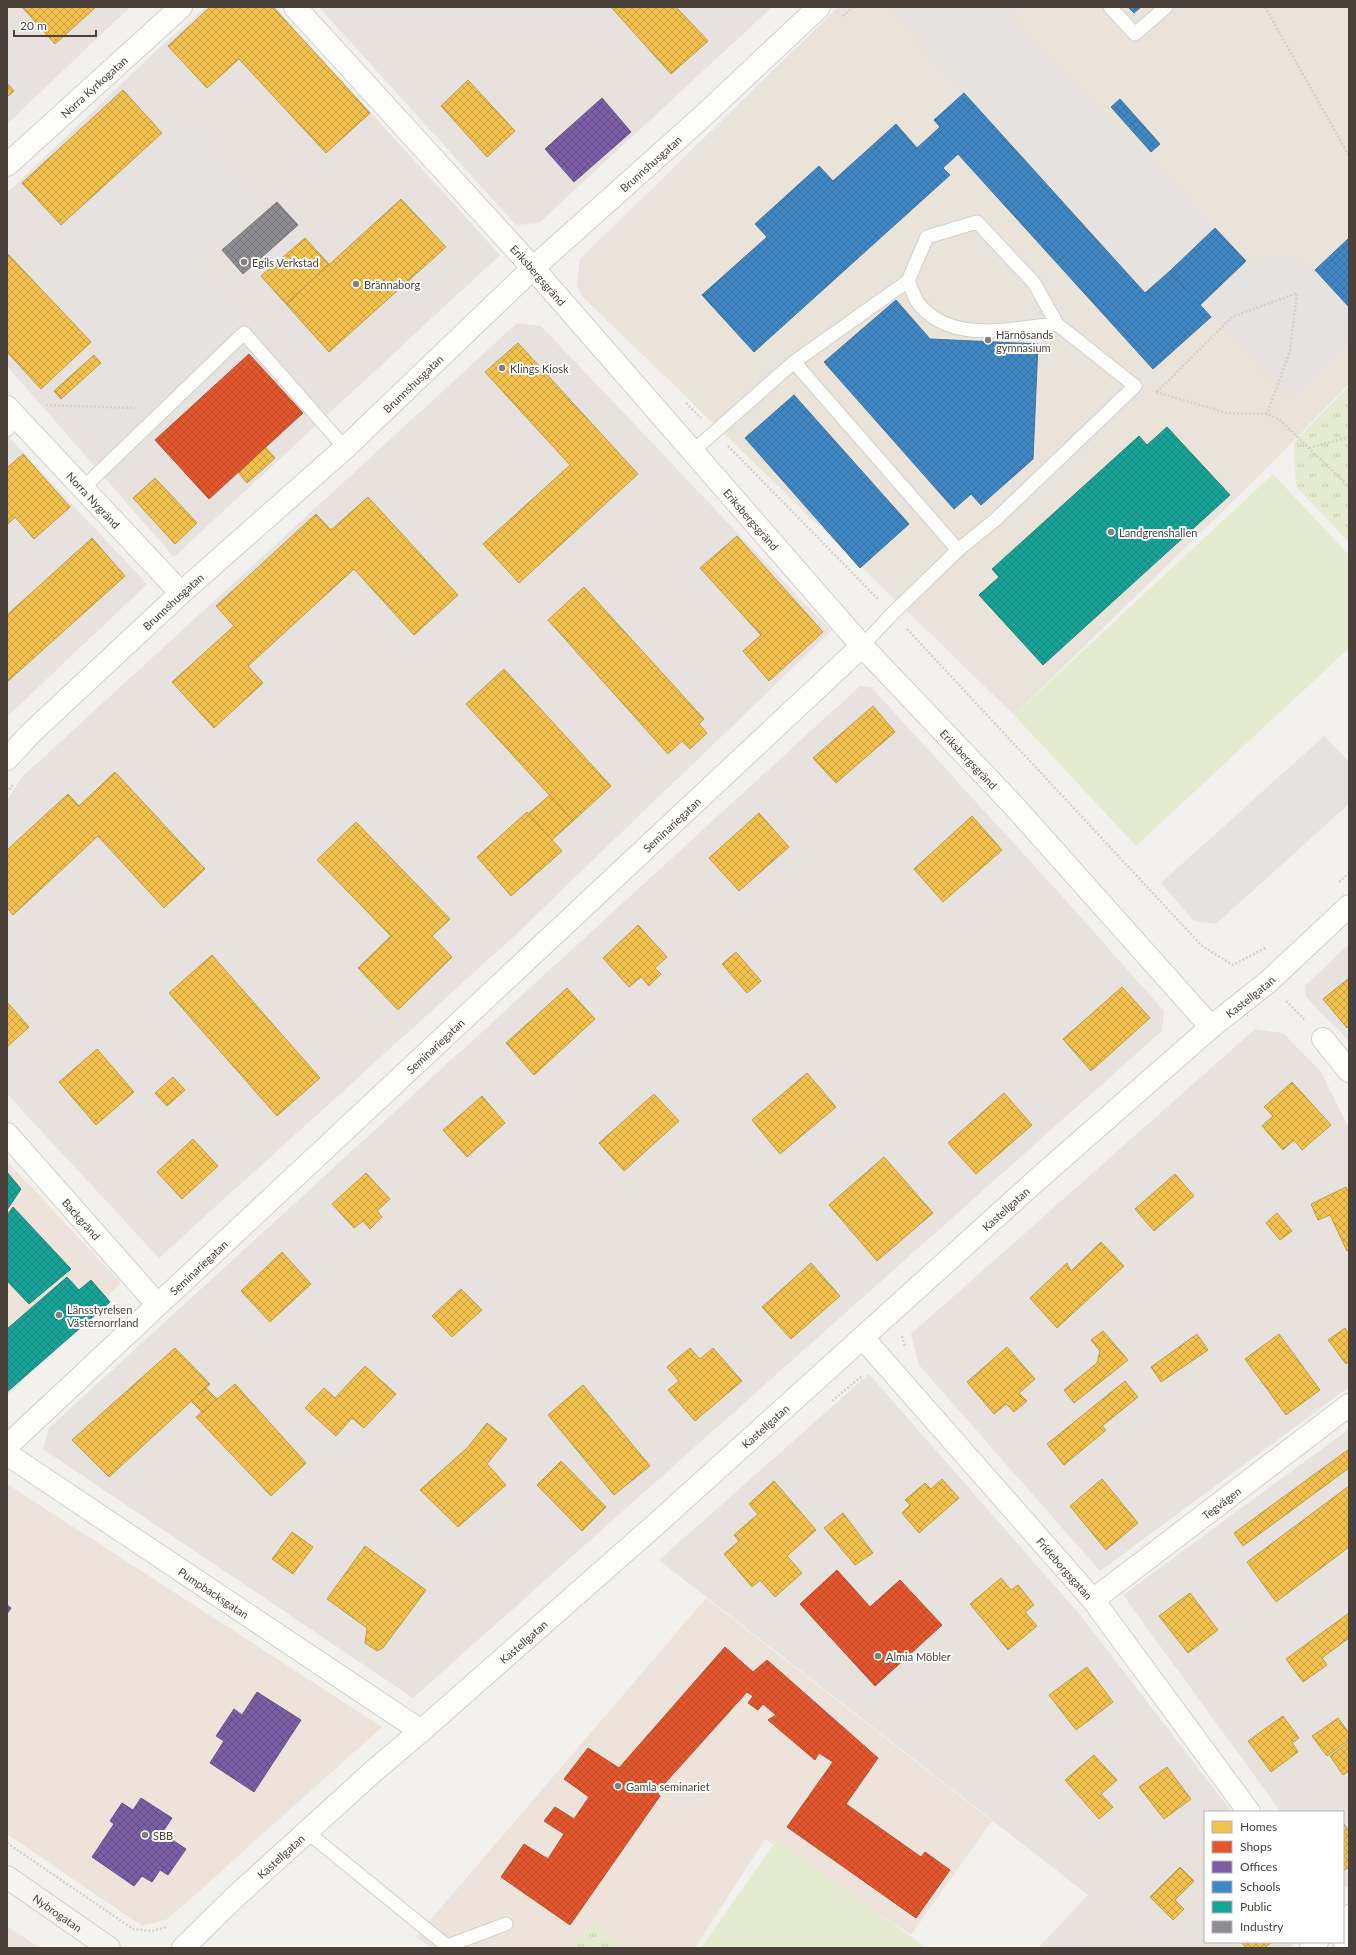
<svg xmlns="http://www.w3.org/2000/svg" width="1356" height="1955" font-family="Lato,sans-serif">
	<defs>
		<pattern id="grass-tufts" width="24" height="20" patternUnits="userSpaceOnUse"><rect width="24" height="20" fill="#e4ebd0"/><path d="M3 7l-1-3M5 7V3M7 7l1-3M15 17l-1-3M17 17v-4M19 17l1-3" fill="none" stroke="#c5cbb3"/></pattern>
		<pattern id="homes-cross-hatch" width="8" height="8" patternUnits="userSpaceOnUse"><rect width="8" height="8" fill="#f2c14e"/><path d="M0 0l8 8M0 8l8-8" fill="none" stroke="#c69e42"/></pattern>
		<pattern id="shops-cross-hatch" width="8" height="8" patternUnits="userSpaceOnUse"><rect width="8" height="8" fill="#e4572e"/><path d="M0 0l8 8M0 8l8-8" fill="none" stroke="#bb4a28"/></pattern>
		<pattern id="offices-cross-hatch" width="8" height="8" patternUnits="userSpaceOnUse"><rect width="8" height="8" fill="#7b5ea7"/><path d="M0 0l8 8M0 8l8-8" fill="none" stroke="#624c82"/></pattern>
		<pattern id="schools-cross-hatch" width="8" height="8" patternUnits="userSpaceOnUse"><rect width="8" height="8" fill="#3f88c5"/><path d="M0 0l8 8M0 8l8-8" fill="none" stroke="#3771a1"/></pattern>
		<pattern id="public-cross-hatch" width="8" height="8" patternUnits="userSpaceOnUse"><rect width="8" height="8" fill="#17a398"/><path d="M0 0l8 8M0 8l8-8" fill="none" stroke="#17867d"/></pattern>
		<pattern id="industry-cross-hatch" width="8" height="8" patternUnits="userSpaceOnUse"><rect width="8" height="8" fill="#8d8d92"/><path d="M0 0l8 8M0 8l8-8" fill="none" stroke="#757578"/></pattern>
	</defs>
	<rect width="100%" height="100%" fill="#f3f1ee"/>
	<!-- residential -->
	<g fill="#e7e2dd">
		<path d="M7,7H130L7,124Z"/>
		<path d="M206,7H275L500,255L174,557L7,366V193L158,49Z"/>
		<path d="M319,7H772L539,223L516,225Z"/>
		<path d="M517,323L541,326L831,631L512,938L159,1258L7,1094V800L22,777Z"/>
		<path d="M7,435L147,584L7,717Z"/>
		<path d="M860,686L871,687L1070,905L1164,1011L1162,1031L413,1698L43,1449L49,1428Z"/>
		<path d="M1349,944V1041L1306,997L1305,986Z"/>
		<path d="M1255,1029L1283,1033L1322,1073L1349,1129V1387L1100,1571L919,1365L911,1334Z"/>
		<path d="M869,1374L1081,1616L1232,1812H1205V1942H1295L1289,1948H1038L1088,1895L659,1560Z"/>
		<path d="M1349,1429V1888L1343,1886V1812H1281L1123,1595Z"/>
	</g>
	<!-- commercial -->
	<g fill="#ede3db">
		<path d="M7,1161L121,1283L7,1396Z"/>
		<path d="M7,1484L382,1727L168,1919L142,1926L7,1834Z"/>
		<path d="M706,1598L992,1821L911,1935L765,1839L695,1948H432L416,1937Z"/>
		<path d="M7,1926L40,1948H7Z"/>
	</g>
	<!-- education -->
	<path fill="#e9e3da" d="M838,7H1349V384L1269,466L1014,715L583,297L577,286L580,259Z"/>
	<!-- grass -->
	<g fill="url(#grass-tufts)">
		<path d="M1349,386V542L1296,487L1294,442Z"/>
		<path d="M597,1922L622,1948H570Z"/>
	</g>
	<!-- garden -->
	<g fill="#e4ebd0">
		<path d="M1273,474L1349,555V648L1136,846L1014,715Z"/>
		<path d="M776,1841L924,1946L923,1948H701Z"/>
	</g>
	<!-- parking -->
	<g fill="#e5e2df">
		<path d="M895,7H1004L1215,228L1145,293L890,12Z"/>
		<path d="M186,117L264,205L197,264L261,337L118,463L61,399L101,363L94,355L103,347L25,258Z"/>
		<path d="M1283,254L1315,270L1349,307V342L1291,401L1200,305L1246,261Z"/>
		<path d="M1324,736L1349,761V804L1216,924L1194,921L1161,883Z"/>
	</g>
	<!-- homes -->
	<g fill="url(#homes-cross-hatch)" stroke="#bf9b48">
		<path d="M22,7H96L55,44Z"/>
		<path d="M210,7H273L370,113L326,153L239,59L207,88L168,46Z"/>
		<path d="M611,7H676L708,41L671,74Z"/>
		<path d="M468,80L515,131L487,157L441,106Z"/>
		<path d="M7,83L14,91L7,97Z"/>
		<path d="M123,90L162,133L61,225L22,183Z"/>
		<path d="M401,199L446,247L329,352L286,304Z"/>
		<path d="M305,238L329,264L286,304L261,276Z"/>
		<path d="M7,253L91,342L41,389L7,352Z"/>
		<path d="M518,343L638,474L519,583L483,544L570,465L485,372Z"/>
		<path d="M94,355L101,363L61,399L54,391Z"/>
		<path d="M265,447L275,458L247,483L238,472Z"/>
		<path d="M23,454L70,507L34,539L15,517L7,525V468Z"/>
		<path d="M155,478L197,523L175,544L133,498Z"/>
		<path d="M368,497L458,595L414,635L354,569L248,666L263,683L214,728L172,682L234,626L216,606L316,514L331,530Z"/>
		<path d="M737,536L823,632L769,681L743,651L761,635L700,568Z"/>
		<path d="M92,538L125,576L7,682V615Z"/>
		<path d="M584,587L704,719L699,724L707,733L690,749L682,741L668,754L548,620Z"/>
		<path d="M504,669L611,786L573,821L466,704Z"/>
		<path d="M873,706L895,732L836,783L813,758Z"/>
		<path d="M115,772L205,869L164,908L98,836L13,915L7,908V850L68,794L79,806Z"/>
		<path d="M550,795L573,821L552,840L528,814Z"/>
		<path d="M527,812L562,851L511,896L477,857Z"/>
		<path d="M759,813L789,847L739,891L709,858Z"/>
		<path d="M972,816L1002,850L943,902L914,869Z"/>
		<path d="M356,822L450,919L432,936L452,957L398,1010L358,968L391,936L317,860Z"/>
		<path d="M638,925L667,957L655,968L661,974L649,986L641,977L629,987L603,958Z"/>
		<path d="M736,952L761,981L747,993L722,964Z"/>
		<path d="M212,955L320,1078L277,1116L169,993Z"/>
		<path d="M1349,978V1026L1347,1028L1323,999Z"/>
		<path d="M1122,987L1150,1018L1091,1071L1063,1039Z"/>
		<path d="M567,988L595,1019L534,1075L506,1043Z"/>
		<path d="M7,1002L29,1027L7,1047Z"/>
		<path d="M97,1049L134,1092L96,1125L59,1082Z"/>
		<path d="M807,1073L836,1107L780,1154L752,1120Z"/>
		<path d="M173,1077L185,1090L167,1106L155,1093Z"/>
		<path d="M1292,1082L1331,1125L1302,1150L1294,1140L1283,1150L1262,1126L1273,1116L1264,1107Z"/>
		<path d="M1004,1093L1032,1125L976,1174L948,1143Z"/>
		<path d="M654,1094L679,1121L624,1171L599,1143Z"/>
		<path d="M482,1096L505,1123L467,1157L443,1130Z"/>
		<path d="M193,1139L218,1166L182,1199L157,1172Z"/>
		<path d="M884,1157L933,1213L877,1261L829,1205Z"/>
		<path d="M366,1173L390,1199L377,1211L382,1217L370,1229L363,1221L354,1228L332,1204Z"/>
		<path d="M1175,1174L1194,1196L1154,1231L1135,1209Z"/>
		<path d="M1346,1187L1349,1193V1250L1347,1251L1330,1215L1318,1220L1311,1204Z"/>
		<path d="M1277,1213L1292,1231L1280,1240L1266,1223Z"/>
		<path d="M1101,1242L1124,1266L1057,1328L1030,1298L1067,1263L1071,1271Z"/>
		<path d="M282,1252L311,1284L270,1322L241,1291Z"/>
		<path d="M811,1263L840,1296L791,1339L762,1307Z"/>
		<path d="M461,1289L482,1310L452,1337L432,1316Z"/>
		<path d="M1345,1328L1349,1334V1361L1346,1364L1328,1340Z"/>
		<path d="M1103,1331L1128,1360L1074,1403L1064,1390L1097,1363L1100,1351L1091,1340Z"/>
		<path d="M1197,1334L1208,1350L1161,1382L1151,1367Z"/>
		<path d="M1279,1334L1320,1390L1286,1415L1245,1359Z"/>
		<path d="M1007,1347L1035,1379L1019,1393L1027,1401L1014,1412L1006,1404L994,1414L967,1382Z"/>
		<path d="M175,1348L210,1384L109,1477L72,1440Z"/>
		<path d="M690,1348L700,1359L713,1348L742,1381L695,1421L668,1390L679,1381L667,1367Z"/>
		<path d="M365,1366L396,1394L364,1428L352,1418L336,1436L305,1408L324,1388L335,1398Z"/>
		<path d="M1125,1381L1138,1397L1102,1426L1106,1430L1064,1465L1047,1444Z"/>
		<path d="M235,1384L306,1463L271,1496L196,1417Z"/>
		<path d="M583,1385L650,1466L614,1495L548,1415Z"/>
		<path d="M206,1388L217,1399L202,1412L191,1401Z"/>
		<path d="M487,1423L507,1439L487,1464L506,1485L458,1527L420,1490L468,1447Z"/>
		<path d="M1349,1449V1468L1243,1546L1234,1533Z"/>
		<path d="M561,1461L606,1507L582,1531L537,1485Z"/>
		<path d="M942,1479L959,1498L919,1533L902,1513L910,1505L905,1500L925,1483L931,1489Z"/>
		<path d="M1102,1479L1138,1523L1106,1550L1070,1506Z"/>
		<path d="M774,1481L816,1530L787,1556L802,1573L775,1597L760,1580L752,1587L724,1554L739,1541L734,1535L758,1514L749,1504Z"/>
		<path d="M1349,1486V1547L1276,1602L1247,1562Z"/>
		<path d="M843,1513L873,1553L855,1565L824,1528Z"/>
		<path d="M292,1532L313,1547L293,1574L272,1559Z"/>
		<path d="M365,1546L426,1590L383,1648L377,1651L365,1643L367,1628L327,1599Z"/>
		<path d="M1001,1578L1011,1590L1018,1585L1034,1605L1025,1612L1037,1626L1008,1650L970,1604Z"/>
		<path d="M1190,1593L1218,1630L1188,1653L1159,1616Z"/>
		<path d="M1349,1613V1638L1322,1658L1327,1665L1303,1682L1286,1659Z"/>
		<path d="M1087,1667L1113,1702L1076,1730L1049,1695Z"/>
		<path d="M1283,1716L1299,1738L1292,1743L1298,1752L1271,1772L1248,1741Z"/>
		<path d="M1338,1718L1349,1733V1740L1327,1756L1312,1736Z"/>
		<path d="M1349,1742V1771L1343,1775L1330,1756Z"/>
		<path d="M1094,1755L1117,1780L1101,1794L1113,1807L1099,1819L1065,1780Z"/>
		<path d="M1167,1767L1191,1799L1164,1819L1139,1787Z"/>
		<path d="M1344,1824L1349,1831V1867L1343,1871Z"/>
		<path d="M1180,1867L1194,1881L1175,1900L1184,1909L1173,1920L1150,1897Z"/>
		<path d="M1241,1942H1272L1264,1948H1246Z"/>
	</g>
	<!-- shops -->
	<g fill="url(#shops-cross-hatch)" stroke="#b65032">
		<path d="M249,354L303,413L209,499L155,440Z"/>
		<path d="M837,1570L870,1607L900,1580L942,1625L875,1686L800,1604Z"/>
		<path d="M725,1647L753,1672L767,1660L878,1758L846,1804L921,1857L925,1852L950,1870L916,1918L787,1827L833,1762L819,1753L815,1760L768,1720L776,1715L763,1704L758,1710L748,1703L753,1696L747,1692L657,1792L660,1796L570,1925L501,1877L524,1844L548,1859L564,1834L544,1821L555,1807L574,1819L589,1797L564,1779L588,1748L619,1768Z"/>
	</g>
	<!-- offices -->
	<g fill="url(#offices-cross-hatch)" stroke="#6c5586">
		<path d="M602,98L631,132L574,182L545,149Z"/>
		<path d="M7,1605L11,1608L7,1614Z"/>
		<path d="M257,1692L301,1720L254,1792L210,1763L224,1741L216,1736L234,1709L242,1715Z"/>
		<path d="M141,1798L172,1818L162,1833L186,1849L168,1875L160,1870L152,1882L142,1876L134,1886L92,1857L114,1824L110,1821L122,1803L133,1810Z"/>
	</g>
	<!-- schools -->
	<g fill="url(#schools-cross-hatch)" stroke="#42739b">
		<path d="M1128,7H1141L1134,13Z"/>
		<path d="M964,93L1145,293L1170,271L1211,317L1153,369L958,154L943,168L950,175L754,352L702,295L767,237L755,224L819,166L833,181L896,124L917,148L940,127L934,120Z"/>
		<path d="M1120,99L1160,144L1151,152L1111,107Z"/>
		<path d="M1215,228L1246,261L1200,305L1170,271Z"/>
		<path d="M1349,238V307L1315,270Z"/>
		<path d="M896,300L930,339L1038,344L1033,459L981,505L971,494L954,509L824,362Z"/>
		<path d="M794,395L909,524L860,568L745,438Z"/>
	</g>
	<!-- public -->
	<g fill="url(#public-cross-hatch)" stroke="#26867c">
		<path d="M1167,427L1230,495L1043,665L979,595L999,577L992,569L1139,436L1147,445Z"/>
		<path d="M7,1172L21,1189L7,1210Z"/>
		<path d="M13,1207L71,1269L29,1304L7,1281V1215Z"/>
		<path d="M67,1277L79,1290L91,1280L110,1302L7,1392V1329Z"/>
	</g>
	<!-- industry -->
	<path fill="url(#industry-cross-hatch)" stroke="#797678" d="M277,202L298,225L243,274L222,250Z"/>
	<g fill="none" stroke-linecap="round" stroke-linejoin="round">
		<!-- service casing -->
		<g stroke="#d1cfcc" stroke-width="15">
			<g id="service">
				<path d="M1110,7L1135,34L1166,7"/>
				<path d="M794,362L958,550"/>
				<path d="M7,430L16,416"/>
				<path d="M692,452L794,362L908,281"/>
				<path d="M83,488L244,333L345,448"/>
				<path d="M862,646L892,614L958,550L995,520L1135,386L1057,324L1034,283L977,222L927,237L908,281C911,287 914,297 918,303C951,345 1012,328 1057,324"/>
				<path d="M307,1832L447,1946L506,1924"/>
			</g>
		</g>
		<!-- minor casing -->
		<g stroke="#d1cfcc" stroke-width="24">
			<g id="minor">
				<path id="s1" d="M295,7L533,268L862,646L1014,806L1211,1027"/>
				<path id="s2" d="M7,165L181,7"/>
				<path id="s3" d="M7,407L181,593"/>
				<path id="s4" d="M7,759L30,734L181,593L345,448L533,268L703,116L819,7"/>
				<path d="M1323,1039L1349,1071"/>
				<path id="s5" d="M7,1134L157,1304"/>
				<path id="s6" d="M863,1338L1093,1600L1249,1812"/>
				<path id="s7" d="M7,1446L862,646"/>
				<path id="s8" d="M7,1454L421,1731"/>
				<path id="s9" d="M1093,1600L1349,1405"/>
				<path d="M1343,1919L1349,1916"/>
				<path d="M1343,1939L1349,1947"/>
				<path id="s10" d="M183,1948L234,1898L376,1769L421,1731L654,1526L1039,1178L1211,1027L1268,982L1349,906"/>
				<path d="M1311,1948L1317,1942"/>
			</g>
		</g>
		<!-- secondary casing -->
		<g stroke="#d3cec7" stroke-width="24">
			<g id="secondary">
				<path id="s11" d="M7,1877L109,1948"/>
			</g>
		</g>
		<!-- path -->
		<g stroke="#d3d1cc" stroke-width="2.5" stroke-dasharray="2 2" stroke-linecap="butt">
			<path d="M1265,7L1349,156"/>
			<path d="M843,16L853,7"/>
			<path d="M1156,392L1227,413L1267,414L1279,419L1349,487"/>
			<path d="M1157,392L1232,317L1297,293L1290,351L1267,414"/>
			<path d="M686,403L701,418"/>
			<path d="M46,405L135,408"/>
			<path d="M728,446L879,600"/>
			<path d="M1309,448L1349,437"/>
			<path d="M907,629L1202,946L1233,965L1267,947"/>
			<path d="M7,793L14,783"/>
			<path d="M1339,882L1349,873"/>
			<path d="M1286,1001L1306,1021"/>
			<path d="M902,1336L905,1347"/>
			<path d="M832,1401L862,1376"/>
			<path d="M7,1843L133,1929L152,1931L167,1927"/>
		</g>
		<!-- service -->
		<use href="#service" stroke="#fdfdfc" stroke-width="13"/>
		<!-- minor -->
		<use href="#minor" stroke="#fdfdfc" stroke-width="22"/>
		<!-- secondary -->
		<use href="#secondary" stroke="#f7f5f1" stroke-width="22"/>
	</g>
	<!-- markers -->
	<g fill="#847f79" stroke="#fff" stroke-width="1.5">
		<circle cx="244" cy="262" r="4"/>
		<circle cx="356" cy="284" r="4"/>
		<circle cx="988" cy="340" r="4"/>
		<circle cx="502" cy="368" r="4"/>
		<circle cx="1111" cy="532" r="4"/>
		<circle cx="59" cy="1315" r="4"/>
		<circle cx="878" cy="1656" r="4"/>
		<circle cx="618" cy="1786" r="4"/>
		<circle cx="145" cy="1835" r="4"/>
	</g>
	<g text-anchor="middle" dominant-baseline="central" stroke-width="4" stroke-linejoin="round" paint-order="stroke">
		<!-- street labels -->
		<g font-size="11" fill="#49413a" stroke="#fff">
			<text stroke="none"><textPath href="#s2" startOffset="117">Norra Kyrkogatan</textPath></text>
			<text stroke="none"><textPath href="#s4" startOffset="877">Brunnshusgatan</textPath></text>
			<text stroke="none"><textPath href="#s1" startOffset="362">Eriksbergsgränd</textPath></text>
			<text stroke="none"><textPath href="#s4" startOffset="553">Brunnshusgatan</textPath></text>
			<text stroke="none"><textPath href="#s3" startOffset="127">Norra Nygränd</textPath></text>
			<text stroke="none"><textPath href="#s1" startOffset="686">Eriksbergsgränd</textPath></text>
			<text stroke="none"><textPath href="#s4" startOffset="229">Brunnshusgatan</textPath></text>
			<text stroke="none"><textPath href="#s1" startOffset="1010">Eriksbergsgränd</textPath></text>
			<text stroke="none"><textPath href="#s7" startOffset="910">Seminariegatan</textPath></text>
			<text stroke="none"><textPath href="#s10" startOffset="1430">Kastellgatan</textPath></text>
			<text stroke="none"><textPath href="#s7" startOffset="586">Seminariegatan</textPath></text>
			<text stroke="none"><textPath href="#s10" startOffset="1106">Kastellgatan</textPath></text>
			<text stroke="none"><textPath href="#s5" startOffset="113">Backgränd</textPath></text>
			<text stroke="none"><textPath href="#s7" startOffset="262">Seminariegatan</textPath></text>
			<text stroke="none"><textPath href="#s10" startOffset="782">Kastellgatan</textPath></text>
			<text stroke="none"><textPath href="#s9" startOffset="161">Tegvägen</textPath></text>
			<text stroke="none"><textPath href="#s6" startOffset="306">Frideborgsgatan</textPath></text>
			<text stroke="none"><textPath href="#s8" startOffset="249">Pumpbacksgatan</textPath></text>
			<text stroke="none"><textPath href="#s10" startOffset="458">Kastellgatan</textPath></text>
			<text stroke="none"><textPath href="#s10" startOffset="134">Kastellgatan</textPath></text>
			<text stroke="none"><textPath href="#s11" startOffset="62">Nybrogatan</textPath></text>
		</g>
		<!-- poi labels -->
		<g font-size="11" fill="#49413a" stroke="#fff" text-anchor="start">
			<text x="252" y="262">Egils Verkstad</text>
			<text x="364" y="284">Brännaborg</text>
			<text x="996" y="334">Härnösands<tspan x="996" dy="13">gymnasium</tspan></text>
			<text x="510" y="368">Klings Kiosk</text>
			<text x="1119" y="532">Landgrenshallen</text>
			<text x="67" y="1309">Länsstyrelsen<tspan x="67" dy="13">Västernorrland</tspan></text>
			<text x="886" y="1656">Almia Möbler</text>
			<text x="626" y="1786">Gamla seminariet</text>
			<text x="153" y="1835">SBB</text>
		</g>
	</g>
	<!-- border -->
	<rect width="1356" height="1955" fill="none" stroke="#49413a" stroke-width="16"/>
	<!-- legend -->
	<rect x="1204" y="1811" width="140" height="132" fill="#ffffff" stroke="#b6b3b0"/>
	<rect x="1212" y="1821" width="20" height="12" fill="#f2c14e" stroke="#b6b3b0"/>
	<text x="1240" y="1831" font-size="12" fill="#49413a">Homes</text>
	<rect x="1212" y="1841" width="20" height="12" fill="#e4572e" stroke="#b6b3b0"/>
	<text x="1240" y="1851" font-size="12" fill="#49413a">Shops</text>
	<rect x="1212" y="1861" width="20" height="12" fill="#7b5ea7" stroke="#b6b3b0"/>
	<text x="1240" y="1871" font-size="12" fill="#49413a">Offices</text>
	<rect x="1212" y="1881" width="20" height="12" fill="#3f88c5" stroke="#b6b3b0"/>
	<text x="1240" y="1891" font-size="12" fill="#49413a">Schools</text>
	<rect x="1212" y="1901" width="20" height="12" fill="#17a398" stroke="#b6b3b0"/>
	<text x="1240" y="1911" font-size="12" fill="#49413a">Public</text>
	<rect x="1212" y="1921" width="20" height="12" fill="#8d8d92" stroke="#b6b3b0"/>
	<text x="1240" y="1931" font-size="12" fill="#49413a">Industry</text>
	<!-- scale -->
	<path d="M14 30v6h82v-6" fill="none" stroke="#49413a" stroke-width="2"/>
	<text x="20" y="30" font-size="12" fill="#49413a" stroke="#ffffff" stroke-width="3" paint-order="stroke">20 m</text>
</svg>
